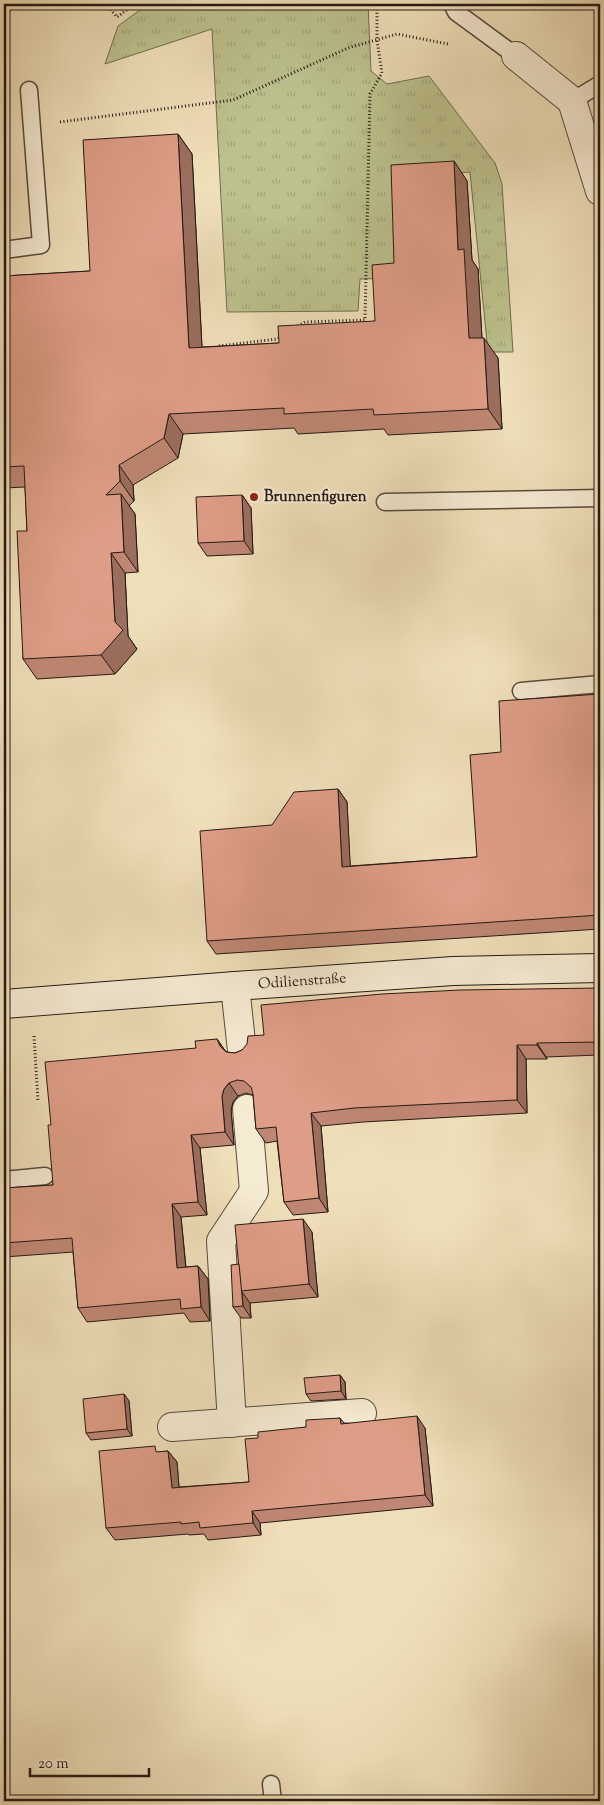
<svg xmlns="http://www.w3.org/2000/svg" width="604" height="1805" font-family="'Sorts Mill Goudy',serif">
	<defs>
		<pattern id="grass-tufts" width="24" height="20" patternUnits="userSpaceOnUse" patternTransform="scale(1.25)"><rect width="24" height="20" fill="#bcc18d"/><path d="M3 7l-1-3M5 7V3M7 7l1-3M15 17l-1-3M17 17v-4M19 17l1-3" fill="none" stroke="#a1a579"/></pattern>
	</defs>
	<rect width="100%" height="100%" fill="#efdfb9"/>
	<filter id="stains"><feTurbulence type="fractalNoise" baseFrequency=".004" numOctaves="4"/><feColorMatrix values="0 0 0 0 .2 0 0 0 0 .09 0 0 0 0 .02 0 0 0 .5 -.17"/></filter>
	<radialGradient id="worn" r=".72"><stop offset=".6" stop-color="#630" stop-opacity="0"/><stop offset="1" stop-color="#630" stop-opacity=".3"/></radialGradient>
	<!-- grass -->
	<path fill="url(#grass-tufts)" stroke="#706d50" d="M148,4H368L371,71L387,84L429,76L495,163L502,184L513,352H488L470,172L395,178L402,278L360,279L358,311L227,312L212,29L105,64L118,26Z"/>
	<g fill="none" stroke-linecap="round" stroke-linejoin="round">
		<!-- lane casing -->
		<g stroke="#574a3d" stroke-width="19">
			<g id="lane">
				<path d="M452,4L456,12L516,56"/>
				<path d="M572,101L600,84"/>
				<path d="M4,250L41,245L29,90"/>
				<path d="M385,502L600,498"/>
				<path d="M521,691L600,684"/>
				<path d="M4,1180L45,1176"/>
				<path d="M271,1784L273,1801"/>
			</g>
		</g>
		<!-- street casing -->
		<g stroke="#574a3d" stroke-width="30">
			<g id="street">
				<path d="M516,56L572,101L600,191"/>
				<path d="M235,986L242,1051"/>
				<path d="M232,1423L221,1241L254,1191L247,1109"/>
				<path d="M172,1427L362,1413"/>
			</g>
		</g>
		<!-- secondary casing -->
		<g stroke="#241914" stroke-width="30">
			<g id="secondary">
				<path id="s1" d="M4,1004L235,986L453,971L600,968"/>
			</g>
		</g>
		<!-- path -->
		<g stroke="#241914" stroke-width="3" stroke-dasharray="1 2.5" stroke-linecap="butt">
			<path d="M106,4L117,17L135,4"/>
			<path d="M60,122L233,100L348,48L397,34L448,44"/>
			<path d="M298,326L305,322L365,320L370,94L382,73L377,40V4"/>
			<path d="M219,346L277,339L282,336"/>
			<path d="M34,1036L38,1101"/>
		</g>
		<!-- lane -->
		<use href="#lane" stroke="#f5ead2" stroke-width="16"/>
		<!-- street -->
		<use href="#street" stroke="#f5ead2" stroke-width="28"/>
		<!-- secondary -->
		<use href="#secondary" stroke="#f5ead2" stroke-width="28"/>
	</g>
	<!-- wall -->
	<g fill="#bf8773" stroke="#241914">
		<path d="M178,134L192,154L202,347L279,343L375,321L394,263L454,161L467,181L472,260L478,269L482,338L498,358L502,429L388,435L384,429L298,434L294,428L183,434L178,458L133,485L134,501L129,506L135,514L138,572L125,573L128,636L137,649L115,674L37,679L23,659L27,531L25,487L4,488V276L90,271Z"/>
		<path d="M242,495L251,508L253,554L207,556L198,543Z"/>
		<path d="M600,694V929L216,954L207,941L272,825L338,789L347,802L350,866L477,857L501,752Z"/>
		<path d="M600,988V1055L546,1057L547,1059H526L527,1113L363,1122L321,1126L328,1212L293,1215L284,1202L277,1141L266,1143L256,1129L253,1095L246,1093L238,1096L233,1102L231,1110L234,1145L200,1148L207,1215L181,1217L186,1267L198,1266L208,1279L210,1321L190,1322L184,1313L87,1322L78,1308L73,1252L4,1257V1188L53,1185L51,1125L196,1048L217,1039L226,1052L235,1053L242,1050L264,1035Z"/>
		<path d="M312,1232L318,1297L250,1303L251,1318H241L233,1307L239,1264Z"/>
		<path d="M340,1375L345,1382L346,1399L311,1401L306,1394Z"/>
		<path d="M124,1394L129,1401L132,1436L91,1440L86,1433Z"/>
		<path d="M340,1418L344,1423L425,1428L433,1506L260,1523L261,1535L208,1540L204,1534L189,1535L188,1534L115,1540L106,1528L159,1452L168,1451L177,1462L179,1487L249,1482L258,1438L306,1427Z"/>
	</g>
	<!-- shaded-wall -->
	<g fill="#9b6e5e" stroke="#241914">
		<path d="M178,134L192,154L203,368L189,348Z"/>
		<path d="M454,161L467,181L472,260L478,269L483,358L469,338L458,250Z"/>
		<path d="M484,338L498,358L502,429L488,409Z"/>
		<path d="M169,414L183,434L178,458L164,438Z"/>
		<path d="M119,465L133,485L134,501L120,481Z"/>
		<path d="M121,494L135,514L138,572L124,552Z"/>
		<path d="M242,495L251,508L253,554L244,541Z"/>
		<path d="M111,553L125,573L128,636L137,649L115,674L101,655L115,622Z"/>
		<path d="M338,789L347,802L351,880L342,867Z"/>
		<path d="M217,1039L226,1052L220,1046Z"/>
		<path d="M537,1043L546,1057L547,1059L537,1045Z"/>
		<path d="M517,1045L526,1059L527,1113L517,1100Z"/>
		<path d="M229,1083L238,1096L233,1102L231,1110L234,1145L225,1132L222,1096L224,1089Z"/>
		<path d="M311,1113L321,1126L328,1212L319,1198Z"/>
		<path d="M191,1135L200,1148L207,1215L198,1202Z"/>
		<path d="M172,1204L181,1217L187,1281L177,1268Z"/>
		<path d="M303,1219L312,1232L318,1297L309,1284Z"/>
		<path d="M198,1266L208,1279L210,1321L201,1307Z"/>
		<path d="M242,1292L250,1303L251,1318L243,1306Z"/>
		<path d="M340,1375L345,1382L346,1399L341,1391Z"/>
		<path d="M124,1394L129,1401L132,1436L127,1429Z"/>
		<path d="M417,1416L425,1428L433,1506L425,1495Z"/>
		<path d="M168,1451L177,1462L180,1500L172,1488Z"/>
		<path d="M252,1511L260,1523L261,1535L253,1523Z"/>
	</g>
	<!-- building -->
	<g fill="#de9d86" stroke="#241914">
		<path d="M178,134L189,348L279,343L278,326L375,321L372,265L394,263L391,165L454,161L458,250L464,249L469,338H484L488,409L374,415L373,409L284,414V408L169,414L164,438L119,465L120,481L106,495L121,494L124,552L111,553L115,622L123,630L101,655L23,659L17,531H27L24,466L4,467V276L90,271L83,140Z"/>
		<path d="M242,495L244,541L198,543L196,497Z"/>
		<path d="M600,694V915L207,941L200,831L272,825L294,792L338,789L342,867L477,857L470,755L501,752L499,701Z"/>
		<path d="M600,988V1042L537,1043V1045H517V1100L354,1108L311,1113L319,1198L284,1202L276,1127L256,1129L253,1094L251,1087L244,1081L237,1080L229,1083L224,1089L222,1096L225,1132L191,1135L198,1202L172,1204L177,1268L198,1266L201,1307L181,1309L180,1299L78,1308L72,1238L4,1243V1188L53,1185L48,1125H51L45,1062L196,1048L195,1041L217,1039L220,1046L226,1052L235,1053L242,1050L247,1044L248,1036L264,1035L261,1005L382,994L460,990Z"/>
		<path d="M303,1219L309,1284L241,1291L235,1225Z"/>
		<path d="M239,1264L243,1306L233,1307L231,1265Z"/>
		<path d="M340,1375L341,1391L306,1394L304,1378Z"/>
		<path d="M124,1394L127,1429L86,1433L83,1399Z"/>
		<path d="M417,1416L425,1495L252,1511L253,1523L200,1528L199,1522L181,1524V1522L106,1528L99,1451L155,1446L156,1452L168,1451L172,1488L249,1482L245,1439L258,1438V1432L306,1427V1420L340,1418L341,1424Z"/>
	</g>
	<!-- markers -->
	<circle fill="#8f2418" stroke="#f5ead2" stroke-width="2" cx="254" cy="497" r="5"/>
	<g text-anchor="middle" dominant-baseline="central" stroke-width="4" stroke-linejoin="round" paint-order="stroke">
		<!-- poi labels -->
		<g font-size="15" font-weight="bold" fill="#241914" stroke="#f5ead2" text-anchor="start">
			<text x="264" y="497">Brunnenfiguren</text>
		</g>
		<!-- street labels -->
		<g font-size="15" fill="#241914" stroke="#f5ead2">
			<text stroke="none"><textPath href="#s1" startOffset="299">Odilienstraße</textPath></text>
		</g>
	</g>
	<!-- margin -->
	<rect width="604" height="1805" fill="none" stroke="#efdfb9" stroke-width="20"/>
	<rect x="5" y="5" width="594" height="1795" fill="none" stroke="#241914" stroke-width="2.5"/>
	<rect x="10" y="10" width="584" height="1785" fill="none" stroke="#241914"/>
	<!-- scale -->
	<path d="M30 1768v8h119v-8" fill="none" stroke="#241914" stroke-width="2.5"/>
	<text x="38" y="1768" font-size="15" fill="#241914" stroke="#f5ead2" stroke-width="4" paint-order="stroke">20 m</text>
	<rect width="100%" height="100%" filter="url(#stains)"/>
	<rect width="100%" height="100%" fill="url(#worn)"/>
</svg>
